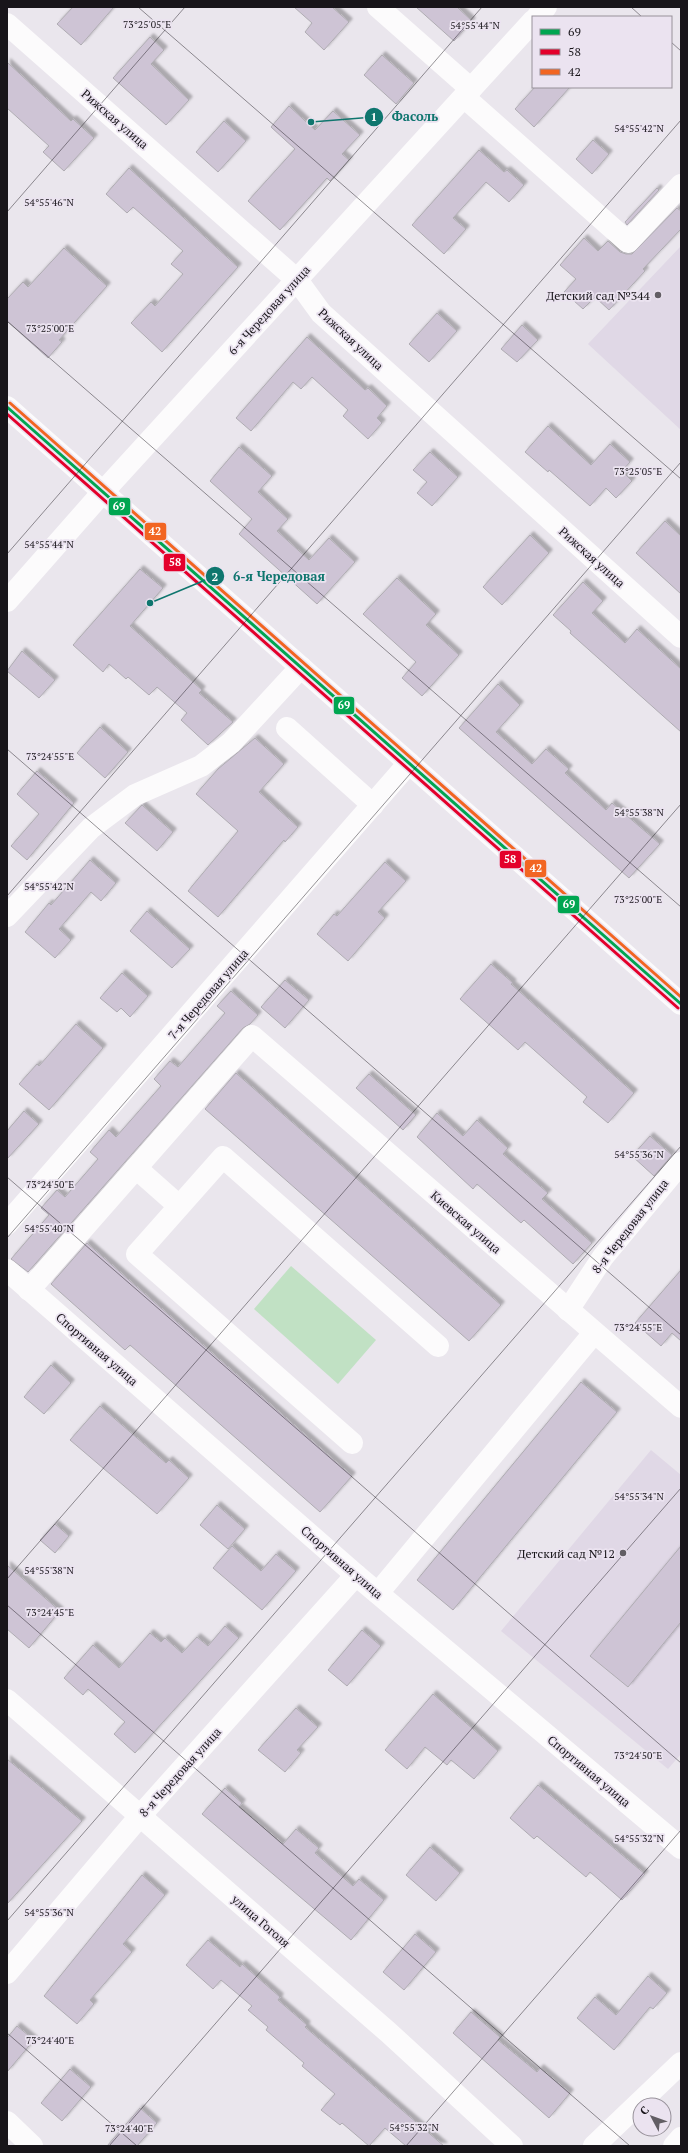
<svg xmlns="http://www.w3.org/2000/svg" width="688" height="2153" font-family="'PT Serif',serif">
	<defs>
		<filter id="shadow"><feDropShadow dx="3.5" dy="-3.5" stdDeviation="1" flood-color="#0004"/></filter>
	</defs>
	<rect width="100%" height="100%" fill="#eae6ed"/>
	<!-- built -->
	<g fill="#e0d8e6">
		<path d="M681,246V430L588,344Z"/>
		<path d="M651,1450L681,1475V1754L668,1769L501,1631Z"/>
	</g>
	<!-- green -->
	<path fill="#c1e1c4" d="M291,1266L376,1340L338,1384L254,1309Z"/>
	<!-- building -->
	<g fill="#cec4d5" stroke="#afacb2" filter="url(#shadow)">
		<path d="M73,7H114L81,45L57,24Z"/>
		<path d="M294,7H332L349,22L324,50L305,32L312,23Z"/>
		<path d="M416,7H457L472,21L454,41Z"/>
		<path d="M150,37L164,50L151,64L189,100L166,125L113,78Z"/>
		<path d="M382,55L414,83L396,104L364,75Z"/>
		<path d="M7,62L71,121L73,119L94,138L64,171L43,152L49,146L7,108Z"/>
		<path d="M535,87H570L534,127L515,109Z"/>
		<path d="M289,106L315,130L333,111L360,135L342,154L349,160L330,181L327,178L280,230L248,201L295,149L271,127Z"/>
		<path d="M224,121L246,141L218,172L196,152Z"/>
		<path d="M593,140L609,154L592,174L576,159Z"/>
		<path d="M479,150L504,172L507,170L524,185L509,202L486,182L453,218L466,229L444,254L412,225Z"/>
		<path d="M129,168L238,267L162,352L131,323L151,302L155,306L183,274L171,264L183,251L133,207L127,213L106,194Z"/>
		<path d="M657,188L659,190L627,225L625,222Z"/>
		<path d="M677,208L681,211V229L643,269L645,271L609,310L595,297L583,309L564,292L576,279L560,265L584,238L598,251L608,241L620,252L626,254H632Z"/>
		<path d="M64,248L107,286L59,340L62,342L48,358L7,321V299L23,282L28,287Z"/>
		<path d="M437,313L457,331L429,362L409,344Z"/>
		<path d="M522,325L538,340L517,362L501,349Z"/>
		<path d="M307,337L365,390L368,388L387,406L377,418L382,423L368,439L343,416L348,410L312,377L301,389L293,382L251,431L236,418Z"/>
		<path d="M548,426L591,465L610,444L630,462L622,471L632,481L616,498L606,488L590,506L549,470L548,472L525,452Z"/>
		<path d="M239,447L272,476L258,492L288,519L277,531L309,560L329,538L355,562L317,604L239,534L252,519L210,481Z"/>
		<path d="M430,452L458,477L432,506L417,493L427,482L413,470Z"/>
		<path d="M665,521L681,536V594L636,553Z"/>
		<path d="M530,535L549,553L502,605L483,587Z"/>
		<path d="M140,569L163,588L130,626L202,690L199,693L233,722L208,745L181,720L187,713L157,687L149,695L128,677L126,679L109,664L103,672L73,645Z"/>
		<path d="M397,578L436,614L426,625L459,655L422,696L402,678L416,662L363,614Z"/>
		<path d="M583,582L603,601L592,613L625,643L637,629L681,669V732L570,633L571,631L553,615Z"/>
		<path d="M22,651L55,680L39,698L7,671Z"/>
		<path d="M498,684L520,705L496,732L532,764L546,749L569,769L565,773L606,810L612,803L660,844L629,878L459,728Z"/>
		<path d="M100,727L128,752L105,778L77,753Z"/>
		<path d="M255,738L284,764L259,792L298,827L285,842L284,840L218,917L188,891L238,831L196,794L218,769Z"/>
		<path d="M37,771L74,803L27,860L11,846L39,814L17,794Z"/>
		<path d="M142,805L173,832L157,851L125,823Z"/>
		<path d="M90,860L116,883L101,901L91,892L59,929L71,940L55,958L25,932L49,903L51,905Z"/>
		<path d="M385,862L406,881L378,912L385,918L348,961L317,934L334,914L337,916Z"/>
		<path d="M147,911L190,949L172,968L130,931Z"/>
		<path d="M491,964L513,983L511,984L634,1093L608,1123L583,1102L587,1097L525,1042L518,1050L460,999Z"/>
		<path d="M122,973L148,996L130,1017L121,1008L117,1012L100,998Z"/>
		<path d="M285,980L309,1000L285,1028L261,1007Z"/>
		<path d="M231,991L258,1015L250,1024L243,1028L28,1272L11,1259L49,1215L41,1208L57,1190L65,1197L98,1159L90,1152L109,1130L116,1137L161,1086L154,1079L170,1061L178,1067L225,1013L217,1006Z"/>
		<path d="M76,1024L103,1048L49,1110L19,1084L37,1064L39,1066Z"/>
		<path d="M236,1073L501,1305L469,1341L205,1109Z"/>
		<path d="M369,1074L416,1115L403,1130L356,1088Z"/>
		<path d="M24,1111L39,1124L7,1159V1131Z"/>
		<path d="M437,1113L463,1136L477,1120L508,1148L503,1154L548,1193L542,1199L592,1243L573,1264L524,1220L521,1223L477,1184L473,1189L417,1137Z"/>
		<path d="M650,1136L672,1155L654,1176L632,1156Z"/>
		<path d="M87,1243L352,1476L320,1512L130,1345L125,1350L51,1284Z"/>
		<path d="M681,1270V1341L672,1333L661,1346L635,1323Z"/>
		<path d="M51,1365L71,1383L44,1414L24,1397Z"/>
		<path d="M581,1382L617,1412L453,1610L417,1580Z"/>
		<path d="M100,1406L166,1463L169,1460L189,1478L157,1514L70,1440Z"/>
		<path d="M217,1505L245,1529L228,1549L200,1525Z"/>
		<path d="M55,1524L69,1536L55,1553L40,1540Z"/>
		<path d="M232,1546L261,1571L276,1554L296,1571L262,1610L213,1568Z"/>
		<path d="M681,1546V1622L628,1687L590,1656Z"/>
		<path d="M7,1565L60,1611L29,1648L7,1629Z"/>
		<path d="M225,1626L239,1638L135,1753L114,1734L125,1722L88,1689L83,1695L64,1678L93,1645L119,1668L150,1633L161,1642L165,1638L182,1653L197,1637L208,1646Z"/>
		<path d="M362,1630L381,1646L347,1686L328,1670Z"/>
		<path d="M433,1694L498,1751L474,1779L451,1760L447,1765L425,1747L407,1769L385,1750Z"/>
		<path d="M296,1708L318,1727L297,1750L301,1753L285,1772L258,1750Z"/>
		<path d="M7,1759L82,1821L7,1904Z"/>
		<path d="M538,1785L645,1874L622,1900L590,1872L586,1877L537,1836L534,1839L510,1818Z"/>
		<path d="M225,1788L242,1803L239,1807L283,1844L296,1829L319,1848L315,1853L353,1886L359,1879L384,1900L351,1940L202,1814Z"/>
		<path d="M430,1847L460,1873L436,1901L406,1875Z"/>
		<path d="M142,1875L165,1895L123,1944L132,1952L90,2000L94,2004L77,2024L44,1996Z"/>
		<path d="M415,1934L436,1952L404,1990L383,1972Z"/>
		<path d="M208,1940L240,1967L242,1964L280,1997L278,2000L307,2025L305,2027L444,2146H406L385,2128L369,2146L342,2123L340,2125L321,2110L335,2094L302,2066L304,2063L266,2030L268,2027L248,2010L252,2006L221,1980L213,1989L186,1965Z"/>
		<path d="M648,1976L667,1993L653,2009L650,2007L614,2050L577,2018L595,1997L616,2015Z"/>
		<path d="M471,2012L500,2037L498,2040L537,2072L540,2068L570,2093L549,2118L453,2033Z"/>
		<path d="M17,2026L34,2040L7,2072V2038Z"/>
		<path d="M70,2069L91,2087L62,2121L41,2103Z"/>
		<path d="M140,2108L157,2123L137,2146H107Z"/>
	</g>
	<g fill="none" stroke-linecap="round" stroke-linejoin="round">
		<!-- minor -->
		<g stroke="#fcfbfc" stroke-width="22">
			<path d="M378,7L471,89"/>
			<path d="M537,17L546,7"/>
			<path d="M7,24L297,280L321,313L681,637"/>
			<path d="M464,97L628,242L681,185"/>
			<path d="M7,601L102,493L533,21"/>
			<path d="M287,728L373,805"/>
			<path d="M7,916L91,828L135,795L201,766L231,743L301,667"/>
			<path d="M136,1168L179,1206"/>
			<path d="M7,1224L409,763"/>
			<path d="M7,1270L356,1575L681,1848"/>
			<path d="M29,1290L252,1036L681,1407"/>
			<path d="M568,1310L603,1257L681,1163"/>
			<path d="M352,1443L137,1254L223,1157L438,1346"/>
			<path d="M378,1593L594,1333"/>
			<path d="M7,1700L388,2032L512,2146"/>
			<path d="M7,1973L140,1816L356,1575"/>
			<path d="M7,2122L32,2146"/>
			<path d="M594,2146L681,2063"/>
			<path d="M674,2146L681,2138"/>
		</g>
		<!-- major -->
		<path stroke="#fcfbfc" stroke-width="22" d="M7,407L681,1004"/>
		<!-- bus-1 casing -->
		<g stroke="#ebe3f0" stroke-width="6">
			<path id="bus-1" d="M7,407L681,1004"/>
		</g>
		<!-- bus-2 casing -->
		<g stroke="#ebe3f0" stroke-width="6">
			<path id="bus-2" d="M7,414L678,1008"/>
		</g>
		<!-- bus-3 casing -->
		<g stroke="#ebe3f0" stroke-width="6">
			<path id="bus-3" d="M10,403L681,997"/>
		</g>
		<!-- bus-1 -->
		<use href="#bus-1" stroke="#00a651" stroke-width="3"/>
		<!-- bus-2 -->
		<use href="#bus-2" stroke="#e4002b" stroke-width="3"/>
		<!-- bus-3 -->
		<use href="#bus-3" stroke="#f26522" stroke-width="3"/>
	</g>
	<!-- ticks -->
	<path fill="none" stroke="#18151a" stroke-width="1" stroke-opacity="0.45" d="M138,7L681,479M631,7L642,17M671,42L681,51M7,212L185,7M7,321L681,907M7,554L482,7M7,749L681,1335M7,896L681,120M7,1177L681,1763M7,1238L681,462M7,1579L681,804M7,1605L630,2146M7,1921L681,1146M7,2033L137,2146M109,2146L681,1488M406,2146L681,1830"/>
	<!-- markers -->
	<g fill="#625e64" stroke="#ebe3f0" stroke-width="1.5">
		<circle cx="658" cy="295" r="4"/>
		<circle cx="623" cy="1553" r="4"/>
	</g>
	<g text-anchor="middle" dominant-baseline="central" stroke-width="3.5" stroke-linejoin="round" paint-order="stroke">
		<!-- street labels -->
		<g font-size="12" fill="#18151a" stroke="#ebe3f0">
			<text transform="translate(115 119) rotate(41)">Рижская улица</text>
			<text transform="translate(269 310) rotate(-48)">6-я Чередовая улица</text>
			<text transform="translate(351 339) rotate(43)">Рижская улица</text>
			<text transform="translate(592 557) rotate(42)">Рижская улица</text>
			<text transform="translate(208 994) rotate(-49)">7-я Чередовая улица</text>
			<text transform="translate(466 1222) rotate(41)">Киевская улица</text>
			<text transform="translate(630 1226) rotate(-52)">8-я Чередовая улица</text>
			<text transform="translate(97 1349) rotate(41)">Спортивная улица</text>
			<text transform="translate(342 1562) rotate(41)">Спортивная улица</text>
			<text transform="translate(589 1771) rotate(40)">Спортивная улица</text>
			<text transform="translate(180 1772) rotate(-48)">8-я Чередовая улица</text>
			<text transform="translate(261 1921) rotate(41)">улица Гоголя</text>
		</g>
		<!-- poi labels -->
		<g font-size="12" fill="#18151a" stroke="#ebe3f0" text-anchor="end">
			<text x="650" y="295">Детский сад №344</text>
			<text x="615" y="1553">Детский сад №12</text>
		</g>
	</g>
	<g font-size="10" text-anchor="middle" fill="#18151a" stroke="#ebe3f0" stroke-width="3.5" stroke-linejoin="round" paint-order="stroke">
		<text x="147" y="28">73°25'05"E</text>
		<text x="475" y="29">54°55'44"N</text>
		<text x="639" y="132">54°55'42"N</text>
		<text x="49" y="206">54°55'46"N</text>
		<text x="50" y="332">73°25'00"E</text>
		<text x="638" y="475">73°25'05"E</text>
		<text x="49" y="548">54°55'44"N</text>
		<text x="50" y="760">73°24'55"E</text>
		<text x="639" y="816">54°55'38"N</text>
		<text x="49" y="890">54°55'42"N</text>
		<text x="638" y="903">73°25'00"E</text>
		<text x="639" y="1158">54°55'36"N</text>
		<text x="50" y="1188">73°24'50"E</text>
		<text x="49" y="1232">54°55'40"N</text>
		<text x="638" y="1331">73°24'55"E</text>
		<text x="639" y="1500">54°55'34"N</text>
		<text x="49" y="1574">54°55'38"N</text>
		<text x="50" y="1616">73°24'45"E</text>
		<text x="638" y="1759">73°24'50"E</text>
		<text x="639" y="1842">54°55'32"N</text>
		<text x="49" y="1916">54°55'36"N</text>
		<text x="50" y="2044">73°24'40"E</text>
		<text x="414" y="2131">54°55'32"N</text>
		<text x="129" y="2132">73°24'40"E</text>
	</g>
	<!-- callouts -->
	<path fill="none" stroke="#0f766e" stroke-width="1.5" d="M311 122L374 117M150 603L215 576"/>
	<g fill="#0f766e" stroke="#ebe3f0" stroke-width="1.5">
		<circle cx="311" cy="122" r="4"/>
		<circle cx="150" cy="603" r="4"/>
		<circle cx="374" cy="117" r="10"/>
		<circle cx="215" cy="576" r="10"/>
	</g>
	<g font-size="12" text-anchor="middle" font-weight="bold" fill="#fff">
		<text x="374" y="121">1</text>
		<text x="215" y="581">2</text>
	</g>
	<g font-size="13" text-anchor="middle" font-weight="bold" fill="#0f766e" stroke="#ebe3f0" stroke-width="3.5" stroke-linejoin="round" paint-order="stroke">
		<text x="415" y="121">Фасоль</text>
		<text x="279" y="581">6-я Чередовая</text>
	</g>
	<g stroke="#ebe3f0" stroke-width="1.5">
		<rect x="108" y="497" width="23" height="19" rx="4" fill="#00a651"/>
		<rect x="144" y="522" width="23" height="19" rx="4" fill="#f26522"/>
		<rect x="163" y="553" width="23" height="19" rx="4" fill="#e4002b"/>
		<rect x="333" y="696" width="22" height="19" rx="4" fill="#00a651"/>
		<rect x="499" y="850" width="23" height="19" rx="4" fill="#e4002b"/>
		<rect x="524" y="859" width="23" height="19" rx="4" fill="#f26522"/>
		<rect x="557" y="895" width="23" height="19" rx="4" fill="#00a651"/>
	</g>
	<g font-size="11" text-anchor="middle" font-weight="bold" fill="#fff">
		<text x="119" y="510">69</text>
		<text x="155" y="535">42</text>
		<text x="175" y="566">58</text>
		<text x="344" y="709">69</text>
		<text x="510" y="863">58</text>
		<text x="536" y="872">42</text>
		<text x="569" y="908">69</text>
	</g>
	<!-- border -->
	<rect width="688" height="2153" fill="none" stroke="#18151a" stroke-width="16"/>
	<!-- legend -->
	<rect x="532" y="16" width="140" height="72" fill="#ebe3f0" stroke="#97919a"/>
	<rect x="540" y="29" width="20" height="6" fill="#00a651" stroke="#97919a"/>
	<text x="568" y="36" font-size="12" fill="#18151a">69</text>
	<rect x="540" y="49" width="20" height="6" fill="#e4002b" stroke="#97919a"/>
	<text x="568" y="56" font-size="12" fill="#18151a">58</text>
	<rect x="540" y="69" width="20" height="6" fill="#f26522" stroke="#97919a"/>
	<text x="568" y="76" font-size="12" fill="#18151a">42</text>
	<!-- north arrow -->
	<g transform="translate(652 2117) rotate(311)"><circle r="19" fill="#ebe3f0" stroke="#97919a"/>
	<path d="M0-3L7 15L0 10L-7 15Z" fill="#625e64"/>
	<text y="-6" font-size="11" font-weight="bold" text-anchor="middle" fill="#18151a">С</text>
	</g>
</svg>
